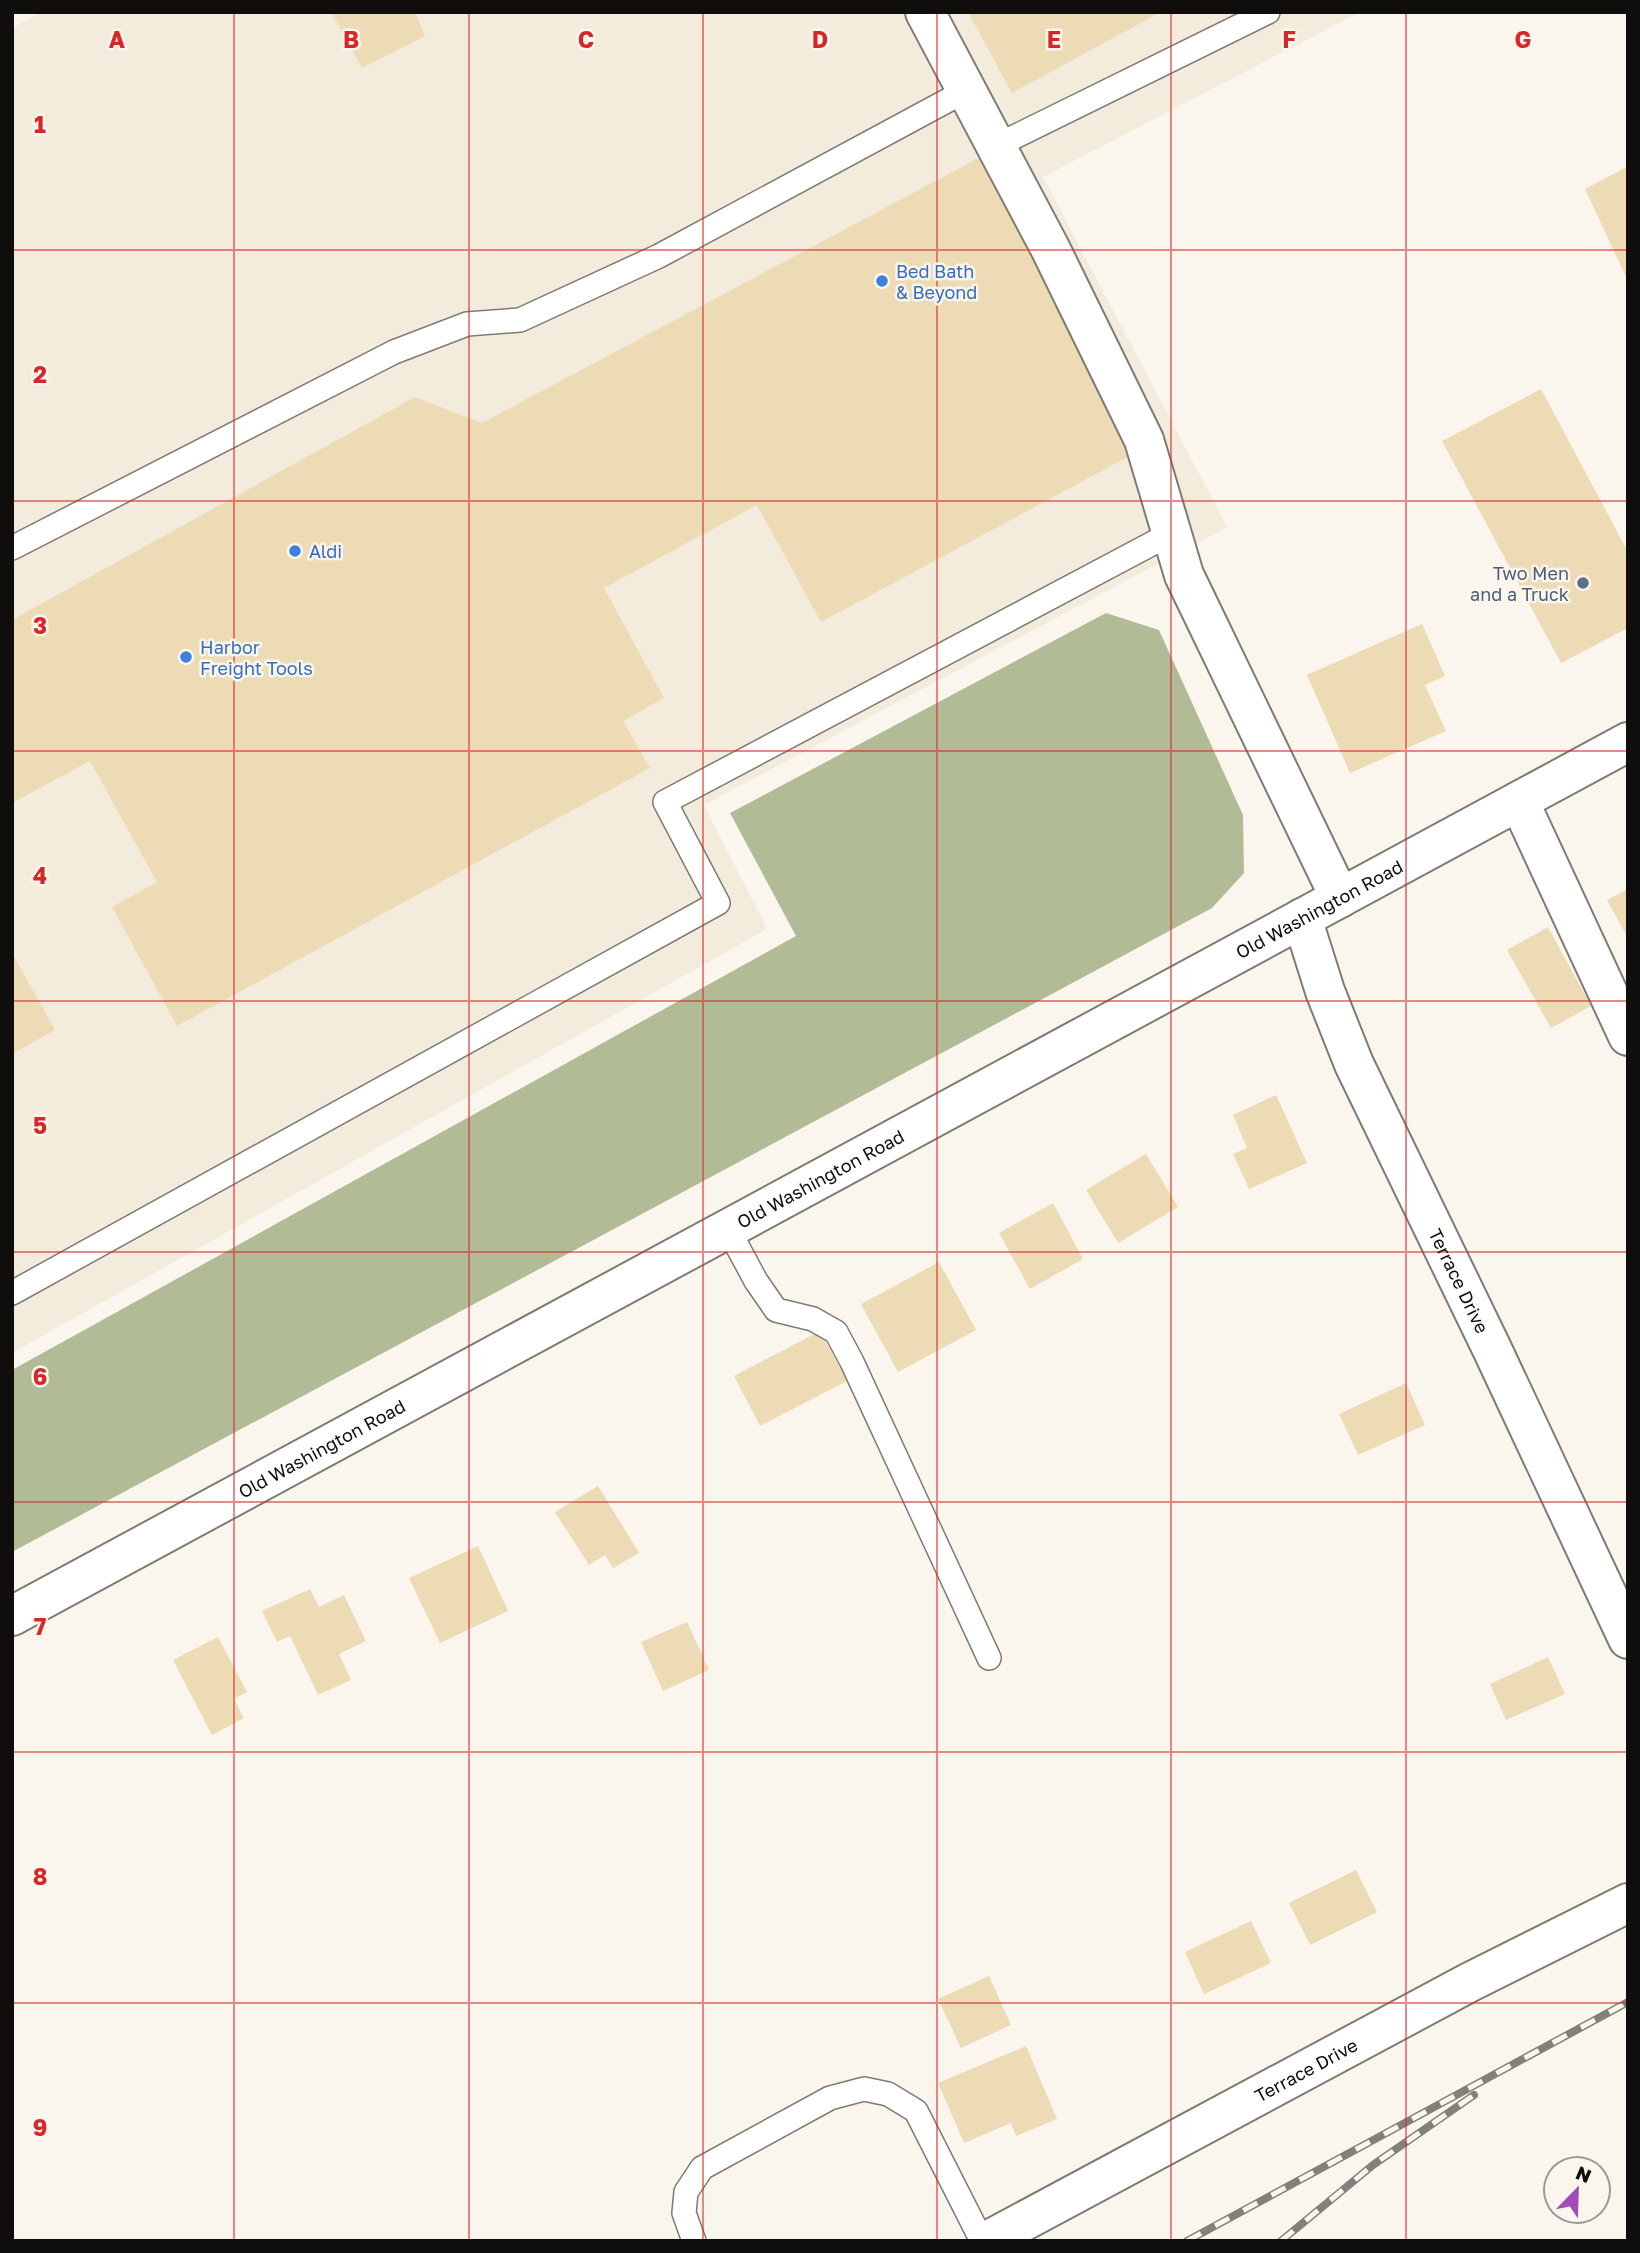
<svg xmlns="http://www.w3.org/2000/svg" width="1640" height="2253" font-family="'Golos Text',sans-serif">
	<rect width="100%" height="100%" fill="#faf6ee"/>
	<!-- built -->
	<path fill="#f3ecdd" d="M41,12H1360L1043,177L1227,527L704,805L767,929L12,1353V28Z"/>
	<!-- forest -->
	<path fill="#b1bc97" d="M1106,613L1159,630L1243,815L1244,873L1212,908L12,1552V1370L796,936L730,813Z"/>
	<!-- building -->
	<g fill="#ecdbb5">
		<path d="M331,12H415L425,36L362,68Z"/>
		<path d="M968,12H1161L1012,93Z"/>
		<path d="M986,154L1146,447L821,622L757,505L604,588L664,698L623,721L650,768L177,1026L112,907L157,882L90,761L12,803V620L415,397L482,423Z"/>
		<path d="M1628,166V281L1585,189Z"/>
		<path d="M1541,389L1628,552V628L1561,663L1442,441Z"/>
		<path d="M1422,624L1445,676L1425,685L1446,731L1350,773L1307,675Z"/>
		<path d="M1628,889V938L1607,900Z"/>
		<path d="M1548,927L1591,1006L1551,1028L1507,950Z"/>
		<path d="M12,953L55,1030L12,1054Z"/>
		<path d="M1276,1095L1307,1163L1249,1189L1233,1154L1247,1148L1233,1115Z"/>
		<path d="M1146,1154L1178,1207L1118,1243L1086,1190Z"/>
		<path d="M1053,1203L1083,1259L1030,1289L999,1233Z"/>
		<path d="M939,1262L976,1330L898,1372L861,1304Z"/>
		<path d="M820,1331L847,1381L760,1426L734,1376Z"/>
		<path d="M1406,1383L1425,1425L1358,1455L1339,1414Z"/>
		<path d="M598,1486L639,1553L613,1568L605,1555L589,1565L555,1512Z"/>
		<path d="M478,1546L508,1611L440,1643L409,1578Z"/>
		<path d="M310,1589L319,1607L344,1595L366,1641L339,1654L351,1680L318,1695L290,1636L277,1642L262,1611Z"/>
		<path d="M687,1622L709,1670L663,1691L641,1642Z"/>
		<path d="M218,1637L247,1692L234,1699L244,1718L212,1735L173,1660Z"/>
		<path d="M1548,1657L1565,1694L1506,1720L1490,1684Z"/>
		<path d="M1356,1870L1377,1912L1310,1945L1289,1903Z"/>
		<path d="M1251,1921L1271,1963L1204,1994L1185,1952Z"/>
		<path d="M989,1976L1011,2025L961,2048L938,1999Z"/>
		<path d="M1026,2046L1057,2119L1016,2136L1011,2123L964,2143L938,2083Z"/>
	</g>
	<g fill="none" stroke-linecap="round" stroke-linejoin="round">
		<!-- lane casing -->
		<g stroke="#7e7b74" stroke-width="26">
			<g id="lane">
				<path d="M996,146L1268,12"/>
				<path d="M12,548L394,352L467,324L520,320L659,256L967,90"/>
				<path d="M728,1229L756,1281L776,1310L813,1319L836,1332L852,1362L989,1658"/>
				<path d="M12,1293L718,903L665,802L1172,533"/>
				<path d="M694,2241L684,2213L686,2192L702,2168L830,2098L864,2089L888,2094L916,2111L982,2241"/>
			</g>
		</g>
		<!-- street casing -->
		<g stroke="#7e7b74" stroke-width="42">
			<g id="street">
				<path d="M925,12L1050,248L1144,440L1184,575L1340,898"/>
				<path d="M1519,801L1628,1036"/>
				<path id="s1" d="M1302,918L1325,991L1354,1064L1493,1351L1628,1639"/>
				<path id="s2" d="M987,2241L1470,1982L1628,1903"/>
			</g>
		</g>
		<!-- secondary casing -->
		<g stroke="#7e7b74" stroke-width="42">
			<g id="secondary">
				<path id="s3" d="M12,1616L1628,742"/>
			</g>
		</g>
		<!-- lane -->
		<use href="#lane" stroke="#fff" stroke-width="23"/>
		<!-- street -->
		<use href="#street" stroke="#fff" stroke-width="38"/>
		<!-- secondary -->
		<use href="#secondary" stroke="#fff" stroke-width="38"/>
		<!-- rail casing -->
		<g stroke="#82807b" stroke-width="8">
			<g id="rail">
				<path d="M1187,2241L1628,2002"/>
				<path d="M1281,2241L1373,2165L1474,2095"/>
			</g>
		</g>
		<!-- rail -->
		<use href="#rail" stroke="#faf6ee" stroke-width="5" stroke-dasharray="16" stroke-linecap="butt"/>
	</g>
	<!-- grid -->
	<path fill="none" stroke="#d62828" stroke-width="2" stroke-opacity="0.55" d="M234,12V2241M469,12V2241M703,12V2241M937,12V2241M1171,12V2241M1406,12V2241M12,250H1628M12,501H1628M12,751H1628M12,1001H1628M12,1252H1628M12,1502H1628M12,1752H1628M12,2003H1628"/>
	<!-- markers -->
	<g fill="#3f7fe0" stroke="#faf6ee" stroke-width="2.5">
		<circle cx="882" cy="281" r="7"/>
		<circle cx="295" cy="551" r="7"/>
		<circle cx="186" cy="657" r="7"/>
	</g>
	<circle fill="#5c6f8a" stroke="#faf6ee" stroke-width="2.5" cx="1583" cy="583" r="7"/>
	<g text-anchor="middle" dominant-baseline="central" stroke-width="5" stroke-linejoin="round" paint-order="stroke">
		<!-- shop labels -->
		<g font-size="18" fill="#366cbe" stroke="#faf6ee" text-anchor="start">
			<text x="896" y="271">Bed Bath<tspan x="896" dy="21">&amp; Beyond</tspan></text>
			<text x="309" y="551">Aldi</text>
			<text x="200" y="647">Harbor<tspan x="200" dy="21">Freight Tools</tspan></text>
		</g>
		<!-- service labels -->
		<g font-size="18" fill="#4e5e75" stroke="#faf6ee" text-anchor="end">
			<text x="1569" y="573">Two Men<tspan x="1569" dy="21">and a Truck</tspan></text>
		</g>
		<!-- street labels -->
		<g font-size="18" fill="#0f0e0c" stroke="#faf6ee">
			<text stroke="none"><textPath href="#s3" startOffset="1486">Old Washington Road</textPath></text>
			<text stroke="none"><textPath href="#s3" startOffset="919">Old Washington Road</textPath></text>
			<text stroke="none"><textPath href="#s1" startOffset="396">Terrace Drive</textPath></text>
			<text stroke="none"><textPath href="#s3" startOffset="352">Old Washington Road</textPath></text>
			<text stroke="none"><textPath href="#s2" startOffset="362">Terrace Drive</textPath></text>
		</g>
	</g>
	<g font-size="23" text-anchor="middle" font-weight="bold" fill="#d62828" stroke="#faf6ee" stroke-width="5" stroke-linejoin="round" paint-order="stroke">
		<text x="117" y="48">A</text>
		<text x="351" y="48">B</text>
		<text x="586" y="48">C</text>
		<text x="820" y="48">D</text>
		<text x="1054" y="48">E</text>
		<text x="1289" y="48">F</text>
		<text x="1523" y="48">G</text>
		<text x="40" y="133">1</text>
		<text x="40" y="383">2</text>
		<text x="40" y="634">3</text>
		<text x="40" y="884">4</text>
		<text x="40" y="1134">5</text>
		<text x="40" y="1385">6</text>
		<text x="40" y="1635">7</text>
		<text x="40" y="1885">8</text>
		<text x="40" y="2136">9</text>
	</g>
	<!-- border -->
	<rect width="1640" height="2253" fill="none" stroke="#0f0e0c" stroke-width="28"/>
	<!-- north arrow -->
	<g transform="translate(1577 2190) rotate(23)"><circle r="33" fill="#faf6ee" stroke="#9c9994" stroke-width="2"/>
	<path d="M0-5L12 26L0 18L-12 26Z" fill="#a24cb9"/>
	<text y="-10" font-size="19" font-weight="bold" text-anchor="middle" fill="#0f0e0c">N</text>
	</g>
</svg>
